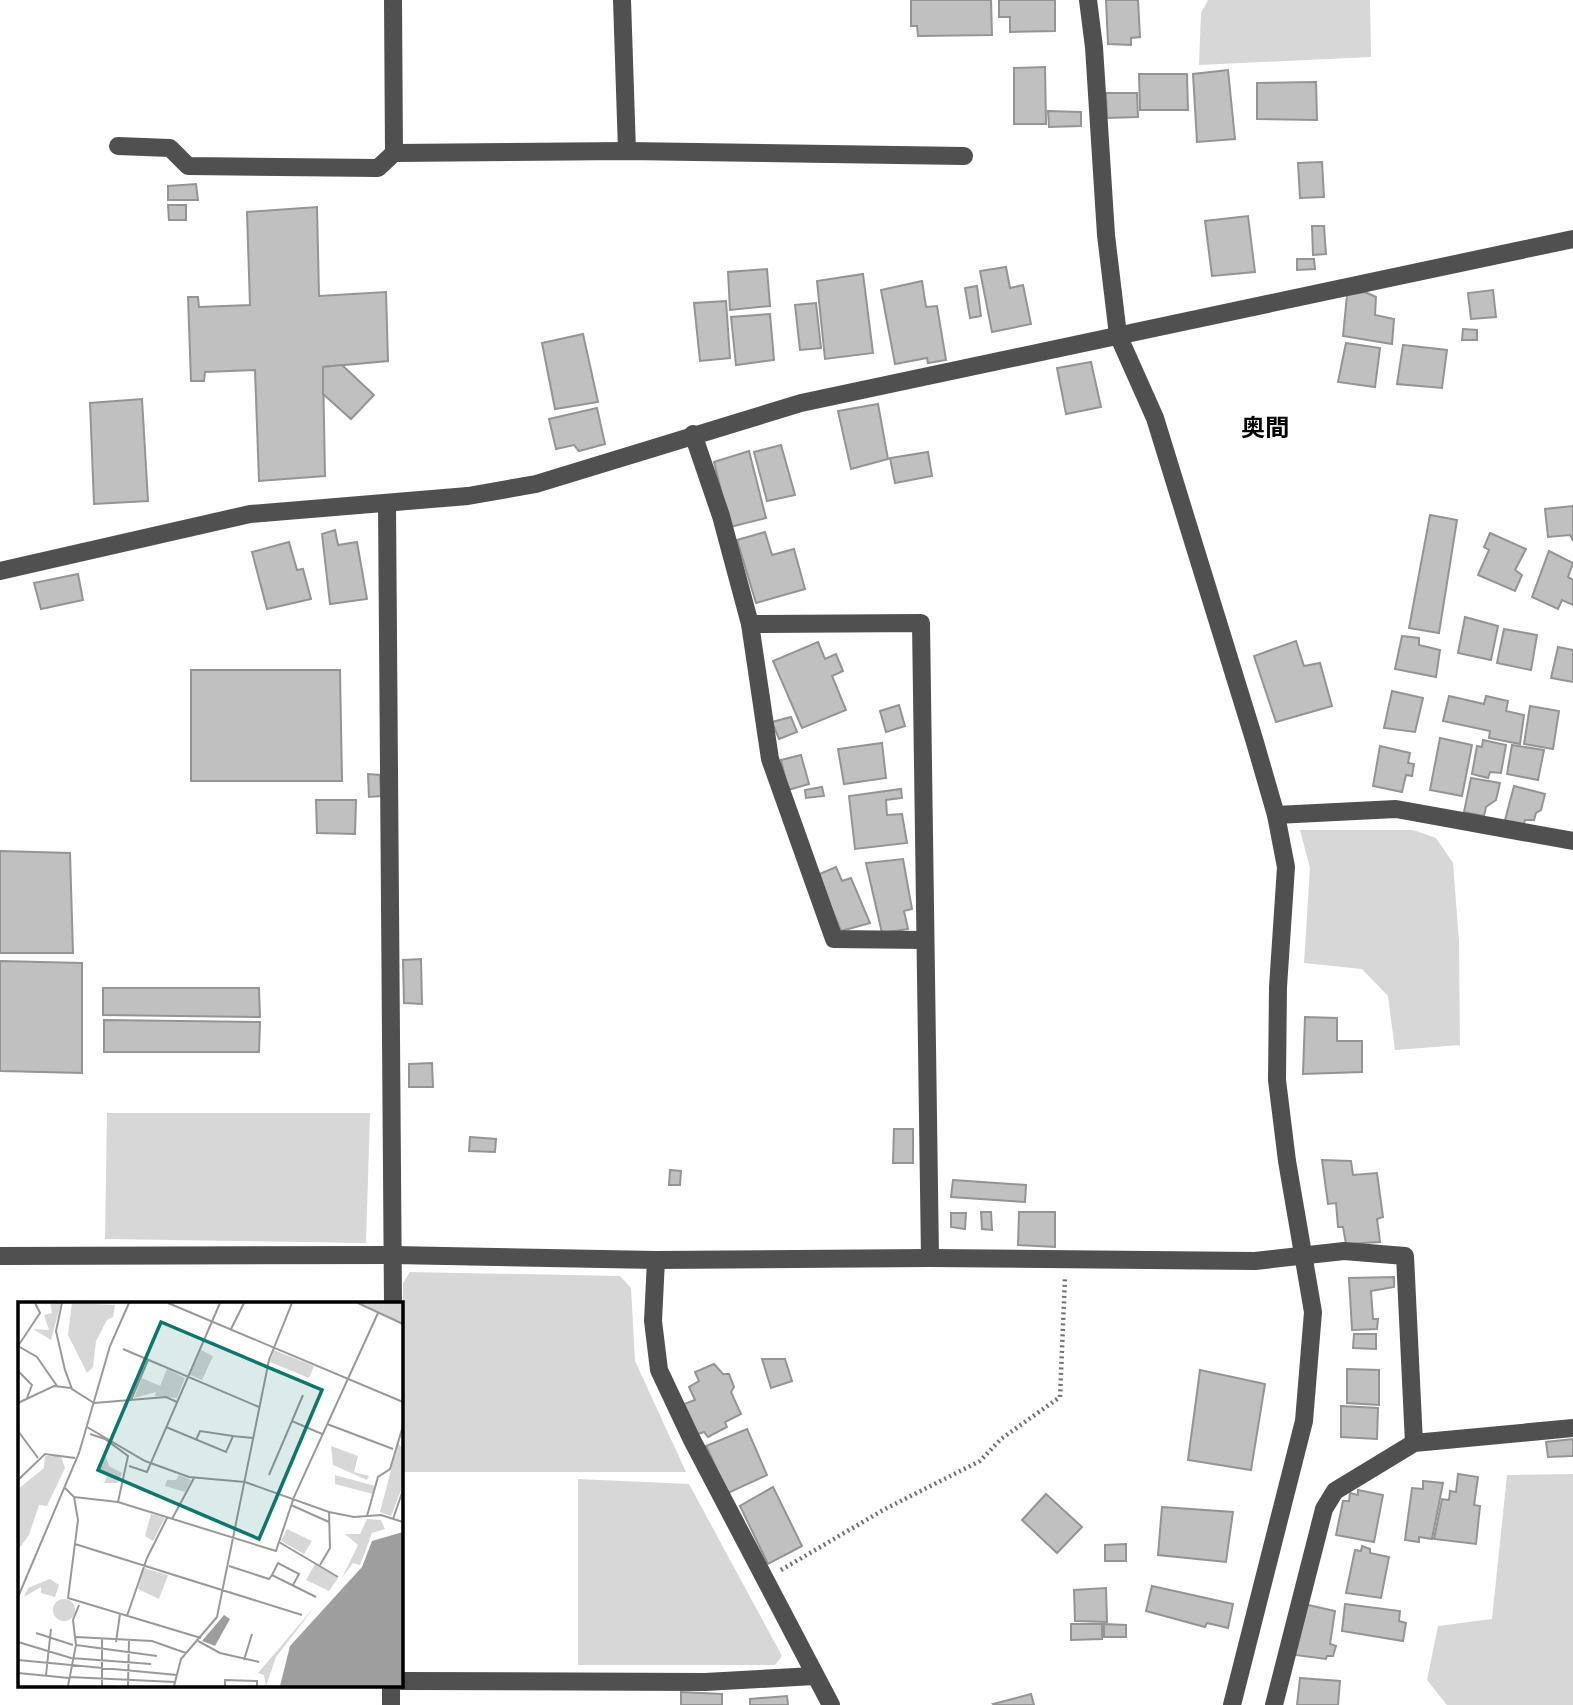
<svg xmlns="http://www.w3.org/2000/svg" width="1573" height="1705" font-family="Lato,'Noto Sans JP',sans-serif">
	<rect width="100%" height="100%" fill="#fff"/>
	<!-- green -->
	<g fill="#d7d7d7">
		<path d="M1208,0H1370L1371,57L1199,65L1201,13Z"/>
		<path d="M1300,830H1413L1436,838L1453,863L1459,941L1460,1045L1395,1050L1388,996L1362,969L1304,963L1310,868Z"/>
		<path d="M107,1113H370L366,1243L105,1239Z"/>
		<path d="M410,1272L620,1276L631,1288L635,1361L686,1472H404L403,1283Z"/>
		<path d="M1573,1474V1705H1447L1427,1680L1438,1626L1492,1619L1507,1475Z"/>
		<path d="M578,1479L689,1484L782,1656L775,1665H578Z"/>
	</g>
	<!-- building -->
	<g fill="#c0c0c0" stroke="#949494" stroke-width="2">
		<path d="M911,0H991L992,35L918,36L917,26H911Z"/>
		<path d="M999,0H1055V31L1010,32V17H999Z"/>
		<path d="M1106,0H1138L1140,37L1131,38V45L1108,44Z"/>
		<path d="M1045,67L1046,124H1014V68Z"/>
		<path d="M1228,70L1235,139L1197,142L1193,74Z"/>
		<path d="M1139,74H1187L1188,110H1140Z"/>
		<path d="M1316,82L1317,120L1257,119V83Z"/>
		<path d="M1106,93H1137L1138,117L1107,118Z"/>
		<path d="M1048,111L1081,112V126L1049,127Z"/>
		<path d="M1322,162L1324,197L1300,198L1298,163Z"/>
		<path d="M196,184L198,200H168V186Z"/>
		<path d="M168,205H186V220H169Z"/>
		<path d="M317,207L319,296L386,292L388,361L323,367L325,476L259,481L255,370L205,372L204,381H191L188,297H198L199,307L250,305L247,212Z"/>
		<path d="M1248,216L1255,272L1212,276L1205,221Z"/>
		<path d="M1312,226H1324L1326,254L1313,255Z"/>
		<path d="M1297,259H1314L1315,269L1297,270Z"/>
		<path d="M1006,267L1010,288L1023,285L1031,324L992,332L980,271Z"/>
		<path d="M767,269L770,306L730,310L728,272Z"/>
		<path d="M863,274L873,353L825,359L817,281Z"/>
		<path d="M922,281L926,307L937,306L946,360L928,363L927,358L895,364L881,290Z"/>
		<path d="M977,286L981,316L970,318L965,288Z"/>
		<path d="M1493,290L1496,317L1471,319L1468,293Z"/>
		<path d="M1365,292L1376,297L1375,315L1394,319L1392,344L1343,336L1347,295Z"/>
		<path d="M726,301L730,358L700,361L694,303Z"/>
		<path d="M816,303L821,348L800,350L795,305Z"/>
		<path d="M770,314L774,360L736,365L731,317Z"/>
		<path d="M1463,329L1477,330V340H1462Z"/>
		<path d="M583,334L598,402L555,409L542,343Z"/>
		<path d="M1346,343L1380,348L1375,387L1338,382Z"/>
		<path d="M1403,345L1447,350L1442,388L1397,384Z"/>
		<path d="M1091,362L1101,407L1066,414L1057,368Z"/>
		<path d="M342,365L374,395L351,419L323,394V367Z"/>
		<path d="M142,399L148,501L94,504L90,403Z"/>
		<path d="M878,404L888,459L851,469L838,411Z"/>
		<path d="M597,408L605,444L579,451L574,445L556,449L549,419Z"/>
		<path d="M781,445L795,495L767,501L754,452Z"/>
		<path d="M749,451L766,518L730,527L714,462Z"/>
		<path d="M928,452L932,476L895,483L890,458Z"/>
		<path d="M1573,506V541L1570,535L1548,537L1545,509Z"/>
		<path d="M1430,515L1457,520L1439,633L1409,628Z"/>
		<path d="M335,530L338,545L357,542L367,599L330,604L322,534Z"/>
		<path d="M765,532L772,555L794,549L805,589L756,603L737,540Z"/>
		<path d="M1490,533L1526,549L1515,570L1522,575L1515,591L1478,575L1489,550L1484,547Z"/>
		<path d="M289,542L297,570L303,569L311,599L267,609L252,552Z"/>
		<path d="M1549,551L1573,563L1568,577L1573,580V605L1562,600L1558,609L1532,597Z"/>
		<path d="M78,574L83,600L41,609L34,583Z"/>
		<path d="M1465,617L1498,626L1491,660L1458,653Z"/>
		<path d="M1504,629L1537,635L1531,670L1497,663Z"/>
		<path d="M1402,636L1419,638V645L1440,650L1436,677L1395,669Z"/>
		<path d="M1296,641L1304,666L1320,663L1332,706L1276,722L1254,656Z"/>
		<path d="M818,642L825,659L836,654L843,671L832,676L846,710L802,728L773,661Z"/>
		<path d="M1558,647L1573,650V682L1551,678Z"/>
		<path d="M191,670H340L342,781H191Z"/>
		<path d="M1392,691L1423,698L1415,732L1384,728Z"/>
		<path d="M1449,696L1484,704L1486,696L1508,701L1506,711L1524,715L1520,744L1489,738L1490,731L1443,721Z"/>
		<path d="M899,705L905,726L886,732L880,711Z"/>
		<path d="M1530,706L1559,711L1553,749L1524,744Z"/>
		<path d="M791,717L797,732L779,739L772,722Z"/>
		<path d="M1440,738L1472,745L1462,796L1430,790Z"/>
		<path d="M1483,740L1506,745L1501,773L1490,772L1488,778L1472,774L1477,746L1482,747Z"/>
		<path d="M882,743L886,778L844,784L838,749Z"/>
		<path d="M1512,745L1544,750L1538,780L1507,774Z"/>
		<path d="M1380,746L1410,753L1408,763L1414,764L1412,776L1406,775L1402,792L1373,786Z"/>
		<path d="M801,755L809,784L788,790L781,760Z"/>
		<path d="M368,774L380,775L381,796L369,797Z"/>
		<path d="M1471,778L1500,783L1496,800L1486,807L1484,816L1464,812Z"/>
		<path d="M1514,786L1545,794L1541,810L1536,813L1534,820H1525L1523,828L1504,824Z"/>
		<path d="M822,787L824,796L806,798L805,790Z"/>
		<path d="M901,789L902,798L886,800L887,815L902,814L907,843L855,849L849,796Z"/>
		<path d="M316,800H356L355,834L317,833Z"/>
		<path d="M0,851L70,853L73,953H0Z"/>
		<path d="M903,859L912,909L904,911L908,929L882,933L866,863Z"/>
		<path d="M836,867L842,881L851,878L870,923L841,931L817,875Z"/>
		<path d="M421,959L422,1004L404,1003L403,960Z"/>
		<path d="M0,961L82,963V1073L0,1071Z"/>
		<path d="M103,988H259L260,1017L103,1015Z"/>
		<path d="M1305,1017L1337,1018V1041H1362V1072L1303,1074Z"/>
		<path d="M104,1020L260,1022L259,1052H104Z"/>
		<path d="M432,1063L433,1087H409V1064Z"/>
		<path d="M894,1129H913V1163H893Z"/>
		<path d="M470,1137L496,1139L495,1152L469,1151Z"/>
		<path d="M1322,1160L1351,1161L1353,1175L1377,1173L1383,1217L1377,1219L1380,1242L1346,1244L1343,1227H1338L1336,1203L1328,1204Z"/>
		<path d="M670,1170L681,1171L680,1185H669Z"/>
		<path d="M953,1180L1026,1185L1025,1202L951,1197Z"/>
		<path d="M981,1212H991L992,1230L982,1229Z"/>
		<path d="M1019,1212H1055V1247L1018,1245Z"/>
		<path d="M951,1213H966L965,1229L951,1227Z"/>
		<path d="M1394,1277V1287L1371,1291L1373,1319H1378L1377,1329L1352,1330L1349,1278Z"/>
		<path d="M1354,1334H1376V1349L1353,1348Z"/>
		<path d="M762,1359H785L792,1381L771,1388Z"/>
		<path d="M714,1364L723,1374H729L734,1387L731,1392L741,1414L725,1422L727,1427L708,1437L704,1432L698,1434L684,1404L695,1400L689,1387L699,1381L695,1372Z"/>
		<path d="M1347,1369L1379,1370V1405L1347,1403Z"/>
		<path d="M1200,1370L1265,1384L1251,1470L1188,1460Z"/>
		<path d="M1341,1406L1378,1408L1377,1439L1341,1437Z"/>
		<path d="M747,1429L767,1475L728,1493L706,1446Z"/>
		<path d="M1573,1439V1456L1548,1457L1546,1442Z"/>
		<path d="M1458,1474L1478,1477L1474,1505L1480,1506L1476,1544L1434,1539L1442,1499L1449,1500L1450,1491L1456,1492Z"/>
		<path d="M1423,1481L1443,1483L1432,1539L1419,1537V1542L1405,1540L1412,1488L1423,1489Z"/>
		<path d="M773,1487L802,1546L768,1564L740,1506Z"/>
		<path d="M1358,1490L1383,1495L1374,1542L1336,1535L1343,1501H1349L1350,1493L1358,1495Z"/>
		<path d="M1046,1494L1082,1527L1057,1553L1022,1520Z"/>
		<path d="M1162,1507L1233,1512L1226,1562L1158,1555Z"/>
		<path d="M1126,1544V1561H1105V1545Z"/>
		<path d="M1362,1546L1370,1549V1553L1389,1557L1381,1598L1346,1593L1355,1550L1361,1551Z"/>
		<path d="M1152,1586L1233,1604L1228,1628L1207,1623L1205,1627L1146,1611Z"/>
		<path d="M1106,1588L1107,1622L1075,1621L1074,1590Z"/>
		<path d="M1304,1604L1335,1611L1330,1644L1336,1646L1333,1656H1327L1326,1659L1295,1655Z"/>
		<path d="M1345,1604L1400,1611L1399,1621L1406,1623L1403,1641L1342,1631Z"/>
		<path d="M1071,1624H1102V1639L1071,1640Z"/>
		<path d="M1104,1624L1126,1625V1637H1104Z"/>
		<path d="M1300,1678L1340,1681L1338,1705H1297Z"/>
		<path d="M681,1692L722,1694V1705H681Z"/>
		<path d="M1031,1694L1034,1705H994L993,1704Z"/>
		<path d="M787,1696L788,1705H750V1699Z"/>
	</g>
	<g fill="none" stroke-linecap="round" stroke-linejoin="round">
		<!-- path -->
		<path stroke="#727272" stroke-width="4.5" stroke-dasharray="2 3.5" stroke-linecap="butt" d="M781,1570L885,1509L980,1461L1001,1439L1060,1397L1065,1277"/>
		<!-- minor -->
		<g stroke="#505050" stroke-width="18">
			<path d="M393,0L394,153L627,151L964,156"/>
			<path d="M622,0L627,151"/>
			<path d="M1088,0L1094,47L1106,235L1118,335L1155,418L1254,739L1276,815L1286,867L1278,987L1277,1080L1287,1161L1313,1312L1304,1421L1232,1705"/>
			<path d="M118,146L170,148L188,166L378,168L394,153"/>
			<path d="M693,434L721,516L750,624L921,623L930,1258"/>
			<path d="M387,503L393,1304"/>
			<path d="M0,571L250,514L468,496L536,484L801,403L1573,239"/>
			<path d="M750,624L770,759L834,939L924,940"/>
			<path d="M1276,815L1396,809L1573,841"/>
			<path d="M0,1256L393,1255L656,1260L930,1258L1255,1261L1344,1251L1405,1256L1414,1443"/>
			<path d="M656,1260L653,1321L659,1370L691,1438L831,1705"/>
			<path d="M401,1681L705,1682L814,1676"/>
			<path d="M391,1705V1686"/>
			<path d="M1274,1705L1324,1509L1335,1491L1414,1443L1573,1428"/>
		</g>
	</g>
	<g text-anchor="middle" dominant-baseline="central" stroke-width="6" stroke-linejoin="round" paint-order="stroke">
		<!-- quarter labels -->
		<g font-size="24" font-weight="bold" fill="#000" stroke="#fff">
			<text x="1265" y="426">奥間</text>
		</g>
	</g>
	<!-- overview -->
	<g transform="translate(18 1302)">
		<rect width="385" height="385" fill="#fff"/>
		<path d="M32,1H43L33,38L15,27L31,28L26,13L34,11ZM54,1L97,3L95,15L89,18L78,39L75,65L69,71L50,33ZM343,1H385V22ZM183,48L195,54L184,78L172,73ZM256,48L296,64L291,76L252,60ZM149,67L167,76L159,96L137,94L138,90L116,96L124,76L142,84ZM380,141L385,147V183L373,214L362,210ZM313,144L340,154L336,170L351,174L349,178L315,163ZM27,154H43L47,166L29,204L21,203L11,233L0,248V187L26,166ZM88,155L91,164L104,171L100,181H86L89,174L78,168ZM161,173L173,178L167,190L147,184L149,178H158ZM317,173L357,184L355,192L317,182ZM133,212L147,216L135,239L127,234ZM349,217L363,218L367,227L354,231L342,263L335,261L324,276L340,243L327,232H342ZM269,227L294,239L286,252L263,239ZM297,262L320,276L311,289L288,278ZM126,266L150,273L141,297L120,287ZM32,277L41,283L37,295L23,291V285L6,295L10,286ZM35 308a11 11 0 1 1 22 0a11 11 0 1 1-22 0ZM298,303L258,355L248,384L246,373L240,371Z" fill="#d7d7d7"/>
		<path d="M385,230V384H262L272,344L344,265L354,239ZM206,313L212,317L197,344L184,339Z" fill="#9e9e9e"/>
		<path fill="none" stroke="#999" stroke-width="2" d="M44,1L38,29L47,68L54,87L76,101M150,1L385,100M340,1L385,22M213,27L226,1M0,44L19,55L39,84M0,44L22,11L17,1M105,47L241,105M0,69L14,83L9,96M113,98L130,58M0,101L36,84L53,86M76,101L148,95L159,100M274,119L285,93M309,122L375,147M69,125L127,159L171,175L227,180L311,210L336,215L363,213L385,220M148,125L208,150L215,134L235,136M0,129L20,156M72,132L87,137L110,154L100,200M178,138L182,129L215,134M111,164L129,170L202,1M251,173L274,119L304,132M0,178L27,152L57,156M47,186L56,195L60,218L50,296L183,336M56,195L100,200L258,249L276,195L360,11M273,203L311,220M349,214L360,175L372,167L385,124M154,217L176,176M375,217L385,188M261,240L320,275M57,242L284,313M302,263L312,246L311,210M211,264L251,277L254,273L298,295M254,273L260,261L281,272L275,283M0,295L61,151L92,44L111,1M109,314L129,256L149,216M18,331L55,343M58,335L134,339L168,351M180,339L202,351L241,360M0,340L53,356L133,362M98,340L102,312M58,343L139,354M0,358L159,373M226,358L234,332M0,371L51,376M28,373L33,327M51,375L157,380M50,384L58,343L55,318L61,303M84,384V337M110,384L111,338M156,384L163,357L199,315L251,58L274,1M207,384V378L239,379V384"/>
		<path fill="#0f766e" fill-opacity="0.15" stroke="#0f766e" stroke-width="3.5" d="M143,20L304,88L241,237L80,168Z"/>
		<rect width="385" height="385" fill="none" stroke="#000" stroke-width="3.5"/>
	</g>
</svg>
